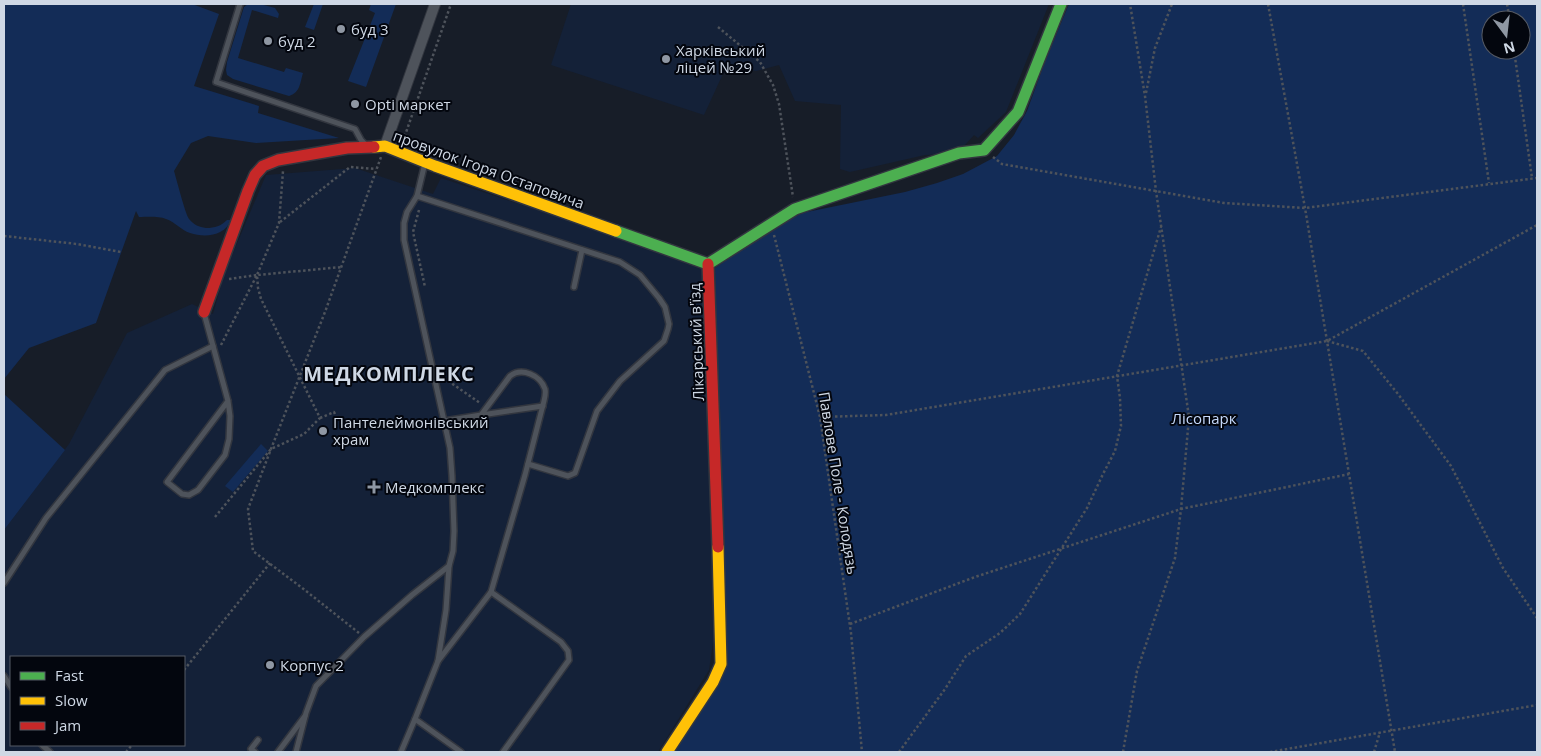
<svg xmlns="http://www.w3.org/2000/svg" width="1541" height="756" font-family="'Open Sans',sans-serif">
	<rect width="100%" height="100%" fill="#171d28"/>
	<!-- built -->
	<g fill="#142138" fill-rule="evenodd">
		<path d="M571,4H1049L1006,112L978,138L974,135L965,145L945,154L925,155L850,172L840,169L841,105L795,101L779,65L756,71L727,65L704,115L551,65Z"/>
		<path d="M355,168L433,194L441,178L702,265L716,623L709,670L658,752H4V530L69,444L127,333L192,304L213,314L224,274L266,175ZM11,657H184V745H11Z"/>
	</g>
	<!-- green -->
	<g fill="#132c57" fill-rule="evenodd">
		<path d="M4,4H192L219,14L194,86L259,106L258,113L339,138L256,143L208,136L191,143L174,171C177,181 185,213 189,219C194,225 199,227 206,228C215,228 221,226 227,220H231C225,236 205,238 190,233C181,230 175,222 166,219C159,216 147,217 139,217L136,211L96,323L29,348L4,379Z"/>
		<path d="M248,4H260L275,8L279,14L278,18L252,10L238,58L284,72L286,68L303,73C300,83 300,93 289,96L233,79L227,75L226,70L227,62L244,7Z"/>
		<path d="M314,4H323L314,30L305,27Z"/>
		<path d="M371,4H396L366,87L348,81L375,13L369,10Z"/>
		<path d="M1069,4H1537V752H669L721,661L715,268L781,222L797,214L905,192L937,183L963,174L997,156L1014,135L1027,111L1046,59ZM1491,20H1521V50H1491Z"/>
		<path d="M4,394L65,450L4,530Z"/>
		<path d="M261,444L268,451L233,492L225,486Z"/>
	</g>
	<g fill="none" stroke-linecap="round" stroke-linejoin="round">
		<!-- lane casing -->
		<g stroke="#32363f" stroke-width="8">
			<g id="lane">
				<path d="M240,4L216,82L355,129L361,140L366,145"/>
				<path d="M417,196L620,262L640,275L659,298L665,307L669,324L668,329L664,341L620,381L597,411L575,473L568,476L528,464"/>
				<path d="M574,287L582,250"/>
				<path d="M204,313L228,401L230,416L229,439L225,455L198,490L189,495L182,494L167,482L228,401"/>
				<path d="M481,415L543,406"/>
				<path d="M449,566L446,610L438,661L415,719L461,752"/>
				<path d="M4,583L46,518L165,370L213,346"/>
				<path d="M491,592L561,642L568,651L569,660L503,752"/>
				<path d="M438,661L491,592L525,475L544,401C545,397 546,393 545,389C540,375 522,367 510,376L481,415L444,421"/>
				<path d="M4,676L11,687"/>
				<path d="M42,745L50,752"/>
				<path d="M255,752L251,749L258,740"/>
				<path d="M278,752L305,716"/>
				<path d="M296,752L306,713L316,686L364,637L412,595L449,566L453,551L454,531L452,476L450,448L404,240V223L407,212L417,196L425,163"/>
				<path d="M401,752L415,719"/>
			</g>
		</g>
		<!-- street casing -->
		<g stroke="#32363f" stroke-width="12">
			<path id="street" d="M385,146L435,4"/>
		</g>
		<!-- fast casing -->
		<g stroke="#32363f" stroke-width="14">
			<g id="fast">
				<path d="M616,231L708,264"/>
				<path d="M708,264L795,209L959,153L984,150L1018,112L1061,4"/>
			</g>
		</g>
		<!-- slow casing -->
		<g stroke="#32363f" stroke-width="14">
			<g id="slow">
				<path d="M374,147L385,146L435,166L616,231"/>
				<path d="M667,752L713,682L721,664L718,547"/>
			</g>
		</g>
		<!-- jam casing -->
		<g stroke="#32363f" stroke-width="14">
			<g id="jam">
				<path d="M708,264L718,547"/>
				<path d="M204,312L248,191L255,175L263,166L278,160L347,148L374,147"/>
			</g>
		</g>
		<!-- path -->
		<g stroke="#4e535b" stroke-width="2.5" stroke-dasharray="2.5 2.5" stroke-linecap="butt">
			<path d="M1268,4L1305,208L1395,752"/>
			<path d="M1463,4L1489,183"/>
			<path d="M1507,4L1510,20"/>
			<path d="M718,27L760,62L773,85L779,104L793,197"/>
			<path d="M1514,50L1532,178"/>
			<path d="M1146,93L1155,48L1172,4"/>
			<path d="M403,141L451,4"/>
			<path d="M993,157L1002,164L1224,203L1305,208L1537,178"/>
			<path d="M419,210L413,232L425,287"/>
			<path d="M280,222L350,167L376,169"/>
			<path d="M774,235L820,417L851,633L862,752"/>
			<path d="M4,236L77,244L121,252"/>
			<path d="M229,279L257,275"/>
			<path d="M1327,341L1363,351L1398,394L1451,466L1503,568L1537,618"/>
			<path d="M221,345L257,275L342,267"/>
			<path d="M444,378L480,403"/>
			<path d="M820,417L886,415L1327,341L1537,225"/>
			<path d="M320,418L334,412L338,421"/>
			<path d="M215,517L271,449L304,434L320,418L261,299L258,288L257,275L279,223L283,171"/>
			<path d="M850,624L975,577L1181,509L1349,474"/>
			<path d="M359,633L301,587L253,551L248,509L271,449L325,312L381,157"/>
			<path d="M184,670L270,563"/>
			<path d="M126,752L132,745"/>
			<path d="M899,752L945,689L966,656L1000,633L1020,614L1087,508L1103,474L1115,451L1121,426L1120,398L1117,376L1161,227"/>
			<path d="M1123,752L1137,671L1175,558L1181,509L1189,417L1156,191L1145,96L1130,4"/>
			<path d="M1270,752L1537,705"/>
			<path d="M1374,752L1380,732"/>
		</g>
		<!-- lane -->
		<use href="#lane" stroke="#4e535b" stroke-width="5"/>
		<!-- street -->
		<use href="#street" stroke="#4e535b" stroke-width="10"/>
		<!-- fast -->
		<use href="#fast" stroke="#4caf50" stroke-width="11"/>
		<!-- slow -->
		<use href="#slow" stroke="#ffc107" stroke-width="11"/>
		<!-- jam -->
		<use href="#jam" stroke="#c62828" stroke-width="11"/>
	</g>
	<!-- markers -->
	<g fill="#8f97a3" stroke="#03060e" stroke-width="2">
		<circle cx="341" cy="29" r="5"/>
		<circle cx="268" cy="41" r="5"/>
		<circle cx="666" cy="59" r="5"/>
		<circle cx="355" cy="104" r="5"/>
		<circle cx="323" cy="431" r="5"/>
		<path d="M371.5 479.5h5v5h5v5h-5v5h-5v-5h-5v-5h5z"/>
		<circle cx="270" cy="665" r="5"/>
	</g>
	<g text-anchor="middle" dominant-baseline="central" stroke-width="4" stroke-linejoin="round" paint-order="stroke">
		<!-- poi labels -->
		<g font-size="15" fill="#cfd8e5" stroke="#03060e" text-anchor="start">
			<text x="351" y="29">буд 3</text>
			<text x="278" y="41">буд 2</text>
			<text x="676" y="50">Харківський<tspan x="676" dy="17">ліцей №29</tspan></text>
			<text x="365" y="104">Opti маркет</text>
			<text x="333" y="422">Пантелеймонівський<tspan x="333" dy="17">храм</tspan></text>
			<text x="385" y="487">Медкомплекс</text>
			<text x="280" y="665">Корпус 2</text>
		</g>
		<!-- street labels -->
		<g font-size="15" fill="#cfd8e5" stroke="#03060e">
			<text transform="translate(489 169) rotate(20)">провулок Ігоря Остаповича</text>
			<text transform="translate(696 342) rotate(-92)">Лікарський в'їзд</text>
			<text transform="translate(839 483) rotate(81)">Павлове Поле - Колодязь</text>
		</g>
		<!-- park labels -->
		<g font-size="15" fill="#c6dafc" stroke="#03060e">
			<text x="1204" y="418">Лісопарк</text>
		</g>
		<!-- district labels -->
		<g font-size="20" font-weight="bold" letter-spacing="1" fill="#cfd8e5" stroke="#03060e">
			<text x="389" y="373">МЕДКОМПЛЕКС</text>
		</g>
	</g>
	<!-- border -->
	<rect width="1541" height="756" fill="none" stroke="#cfd8e5" stroke-width="10"/>
	<!-- legend -->
	<rect x="10" y="656" width="175" height="90" fill="#03060e" stroke="#555a64"/>
	<rect x="20" y="672" width="25" height="8" fill="#4caf50" stroke="#555a64"/>
	<text x="55" y="681" font-size="15" fill="#cfd8e5">Fast</text>
	<rect x="20" y="697" width="25" height="8" fill="#ffc107" stroke="#555a64"/>
	<text x="55" y="706" font-size="15" fill="#cfd8e5">Slow</text>
	<rect x="20" y="722" width="25" height="8" fill="#c62828" stroke="#555a64"/>
	<text x="55" y="731" font-size="15" fill="#cfd8e5">Jam</text>
	<!-- north arrow -->
	<g transform="translate(1506 35) rotate(165)"><circle r="24" fill="#03060e" stroke="#555a64"/>
	<path d="M0-4L9 19L0 12L-9 19Z" fill="#8f97a3"/>
	<text y="-8" font-size="14" font-weight="bold" text-anchor="middle" fill="#cfd8e5">N</text>
	</g>
</svg>
